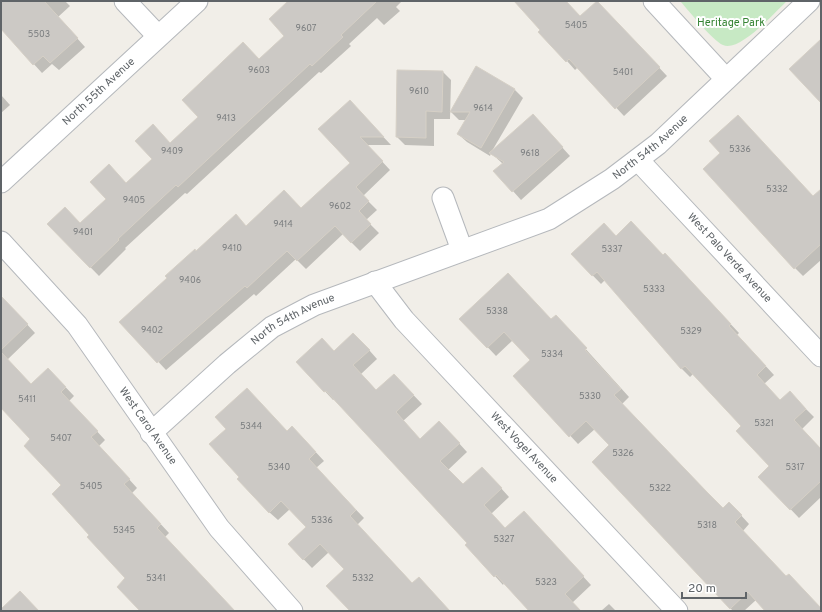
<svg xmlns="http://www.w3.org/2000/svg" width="822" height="612" font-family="Overpass,sans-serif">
	<rect width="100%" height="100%" fill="#f1eee8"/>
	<!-- green -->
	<path fill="#c7e9c4" d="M680,1H787C775,12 739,53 723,45C713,41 689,11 680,1Z"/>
	<!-- shadow -->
	<g fill="#0003">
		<path d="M1,1H65L70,6L58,17L85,47L59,70L52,64L42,73L1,28Z"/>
		<path d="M290,1H402L396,7L400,11L384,25L377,18L349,44L351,46L321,73L319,72L187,194L185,193L125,248L126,249L99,276L48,224L81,225L170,144L286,36Z"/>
		<path d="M515,1H565L580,17L605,10L667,76L624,116L578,67L575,70L567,61L539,32L542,30Z"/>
		<path d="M476,68L515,90L523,98L492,151L541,124L570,156L521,200L495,171L503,164L491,153L490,156L467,142L458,134L466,120H459L451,112Z"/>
		<path d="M443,72L451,80L450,119H434V146L405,145L397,137Z"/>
		<path d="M1,95L10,105L1,113Z"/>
		<path d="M358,110L391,145H367L390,170L363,196L377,210L366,220L379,233L360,251L343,234L306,269L296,259L256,296L254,294L166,370L121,322L196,252L247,227L301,209L351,163Z"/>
		<path d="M814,197L821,201V260L803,276L795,268Z"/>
		<path d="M616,237L663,256L673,262L739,333L737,335L774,375L764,384L781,402L798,401L814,417L802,429L821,449V497L799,518L760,477L771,466L742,426L693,374L690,377L682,369L605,280L601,284L572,254Z"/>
		<path d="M1,302L12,308L35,333L7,360L31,385L57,378L74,396L69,401L105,440L99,446L137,488L132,493L169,533L165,537L233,611H141L127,578L91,535L62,486L32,439L1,406Z"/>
		<path d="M461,319L552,320L564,325L629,397L622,404L723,509L738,512L749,524L743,531L786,577L821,611H767L756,600L744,611H733L594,462L611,445L595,429L578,444L514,376L531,360L513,340L496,356Z"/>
		<path d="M362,342L377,359L361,374L377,391L402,383L422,404L403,421L420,440L447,430L467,452L448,470L463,485L490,476L509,497L491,514L506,529L532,521L591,585L572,603L580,611H530L504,583L503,585L495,576L466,545L468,543L335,399L333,400L298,362Z"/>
		<path d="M287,433L301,436L324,461L316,468L364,518L357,525L413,584L450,611H352L345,569L329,552L312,568L289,544L307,527L290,509L278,520L269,512Z"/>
		<path d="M609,604L616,611H601Z"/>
	</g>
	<!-- building -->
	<g fill="#ccc9c5" stroke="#d6d0c6">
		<path d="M1,1H44L78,38L50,63L43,56L33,65L1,29Z"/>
		<path d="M288,1H377L341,35L343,37L312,66L310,64L178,187L176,185L118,239L119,240L90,268L47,224L65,207L80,223L106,199L90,182L109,164L126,183L152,159L135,141L153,124L170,143L198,117L182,100L221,63L243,42L259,59L284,36L269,19Z"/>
		<path d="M514,1H566L580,16L597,1L660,67L615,109L569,59L566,62L538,32L540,30Z"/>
		<path d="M821,39V103L789,69Z"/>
		<path d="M476,66L515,89L481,148L457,134L470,112H450Z"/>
		<path d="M397,70L443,71L442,112L426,111V138L396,137Z"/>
		<path d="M350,100L384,137H360L383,161L356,187L369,201L359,211L371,224L351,243L335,226L297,261L287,251L247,288L245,286L157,363L119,322L167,278L165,276L195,249L196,251L236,214L246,226L284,190L301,208L350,163L318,129Z"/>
		<path d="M533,114L563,147L512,192L493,171L504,162L489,153Z"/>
		<path d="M738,115L813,196L821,189V244L794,269L703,169L720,153L709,141Z"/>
		<path d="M631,221L663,255L665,253L731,324L729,326L766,366L757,375L780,400L790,391L806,409L794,420L821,449V481L790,510L758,477L769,466L736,431L741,426L685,366L681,369L597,272L592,276L571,254L604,223L616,236Z"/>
		<path d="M508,273L551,319L556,315L587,348L585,350L621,389L614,395L707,492L723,508L729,502L742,515L735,522L786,576L789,574L821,608V611H765L748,592L730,609L592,462L609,445L586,421L569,437L513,376L530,360L504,332L487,348L459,319Z"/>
		<path d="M1,296L28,324L1,350Z"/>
		<path d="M353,333L370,350L353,365L376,390L394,374L414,395L396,412L420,439L439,421L460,443L440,461L463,484L482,467L502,488L484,505L505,528L524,511L584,576L565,594L581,611H529L496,575L494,577L465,545L467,543L326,391L324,392L296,362L322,338L334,351Z"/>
		<path d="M1,352L31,384L48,368L66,387L61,392L98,431L91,437L130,479L124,484L161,524L157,528L235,611H140L117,587L125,578L87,537L89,535L52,494L61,485L24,446L30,439L1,408Z"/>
		<path d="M247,388L287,431L292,426L316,452L309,459L356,510L350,516L412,583L419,577L450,611H350L326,586L344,569L320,544L303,560L288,544L306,527L281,501L269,513L237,479L239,477L209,444L226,429L215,417Z"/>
		<path d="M20,591L39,611H1V609Z"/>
	</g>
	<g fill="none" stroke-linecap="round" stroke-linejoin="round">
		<!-- minor casing -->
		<g stroke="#b5b8bc" stroke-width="23">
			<g id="minor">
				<path d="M125,1L158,36"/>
				<path d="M654,1L726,79"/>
				<path id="s1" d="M638,160L821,356"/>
				<path id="s2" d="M1,182L197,1"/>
				<path d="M443,198L462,250"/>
				<path id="s3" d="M1,242L77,325L219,528L292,611"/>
				<path id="s4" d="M375,282L404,320L677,611"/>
				<path id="s5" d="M151,433L227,364L272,327L314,305L549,219L612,179L658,144L809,1"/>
			</g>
		</g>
		<!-- minor -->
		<use href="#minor" stroke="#fff" stroke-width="21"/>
	</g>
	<g text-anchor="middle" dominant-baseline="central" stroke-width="4" stroke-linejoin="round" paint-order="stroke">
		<!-- number labels -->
		<g font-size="9" fill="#7a7d7f">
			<text x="576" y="25">5405</text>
			<text x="306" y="28">9607</text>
			<text x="39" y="34">5503</text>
			<text x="259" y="70">9603</text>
			<text x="623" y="72">5401</text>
			<text x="419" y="91">9610</text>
			<text x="483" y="108">9614</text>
			<text x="226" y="118">9413</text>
			<text x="740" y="149">5336</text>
			<text x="172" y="151">9409</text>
			<text x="530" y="153">9618</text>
			<text x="777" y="189">5332</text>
			<text x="134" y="200">9405</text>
			<text x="340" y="206">9602</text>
			<text x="283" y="224">9414</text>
			<text x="83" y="232">9401</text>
			<text x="232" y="248">9410</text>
			<text x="612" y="249">5337</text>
			<text x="190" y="280">9406</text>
			<text x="654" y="289">5333</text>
			<text x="497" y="311">5338</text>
			<text x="152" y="330">9402</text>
			<text x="691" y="331">5329</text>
			<text x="552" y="354">5334</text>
			<text x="590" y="396">5330</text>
			<text x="27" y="399">5411</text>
			<text x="764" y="423">5321</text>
			<text x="251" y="426">5344</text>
			<text x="61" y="438">5407</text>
			<text x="623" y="453">5326</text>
			<text x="279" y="467">5340</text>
			<text x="795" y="467">5317</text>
			<text x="91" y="486">5405</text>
			<text x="660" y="488">5322</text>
			<text x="322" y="520">5336</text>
			<text x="707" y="525">5318</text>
			<text x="124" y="530">5345</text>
			<text x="504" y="539">5327</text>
			<text x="156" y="578">5341</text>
			<text x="363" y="578">5332</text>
			<text x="546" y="582">5323</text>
		</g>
		<!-- park labels -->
		<g font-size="11" fill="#348332" stroke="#fff">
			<text x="731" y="23">Heritage Park</text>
		</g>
		<!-- street labels -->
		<g font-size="11" fill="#5f6468" stroke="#fff">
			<text stroke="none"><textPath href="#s2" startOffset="133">North 55th Avenue</textPath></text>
			<text stroke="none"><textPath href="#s5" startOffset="583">North 54th Avenue</textPath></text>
			<text stroke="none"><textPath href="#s1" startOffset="134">West Palo Verde Avenue</textPath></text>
			<text stroke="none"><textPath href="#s5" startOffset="183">North 54th Avenue</textPath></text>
			<text stroke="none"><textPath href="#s3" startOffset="236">West Carol Avenue</textPath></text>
			<text stroke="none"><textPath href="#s4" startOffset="223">West Vogel Avenue</textPath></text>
		</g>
	</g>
	<!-- border -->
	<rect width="822" height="612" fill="none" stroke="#5f6468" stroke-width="4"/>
	<!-- scale -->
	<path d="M682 592v6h64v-6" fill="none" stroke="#5f6468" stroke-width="2"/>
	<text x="688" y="592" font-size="12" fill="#5f6468" stroke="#ffffff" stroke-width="3" paint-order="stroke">20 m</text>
</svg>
